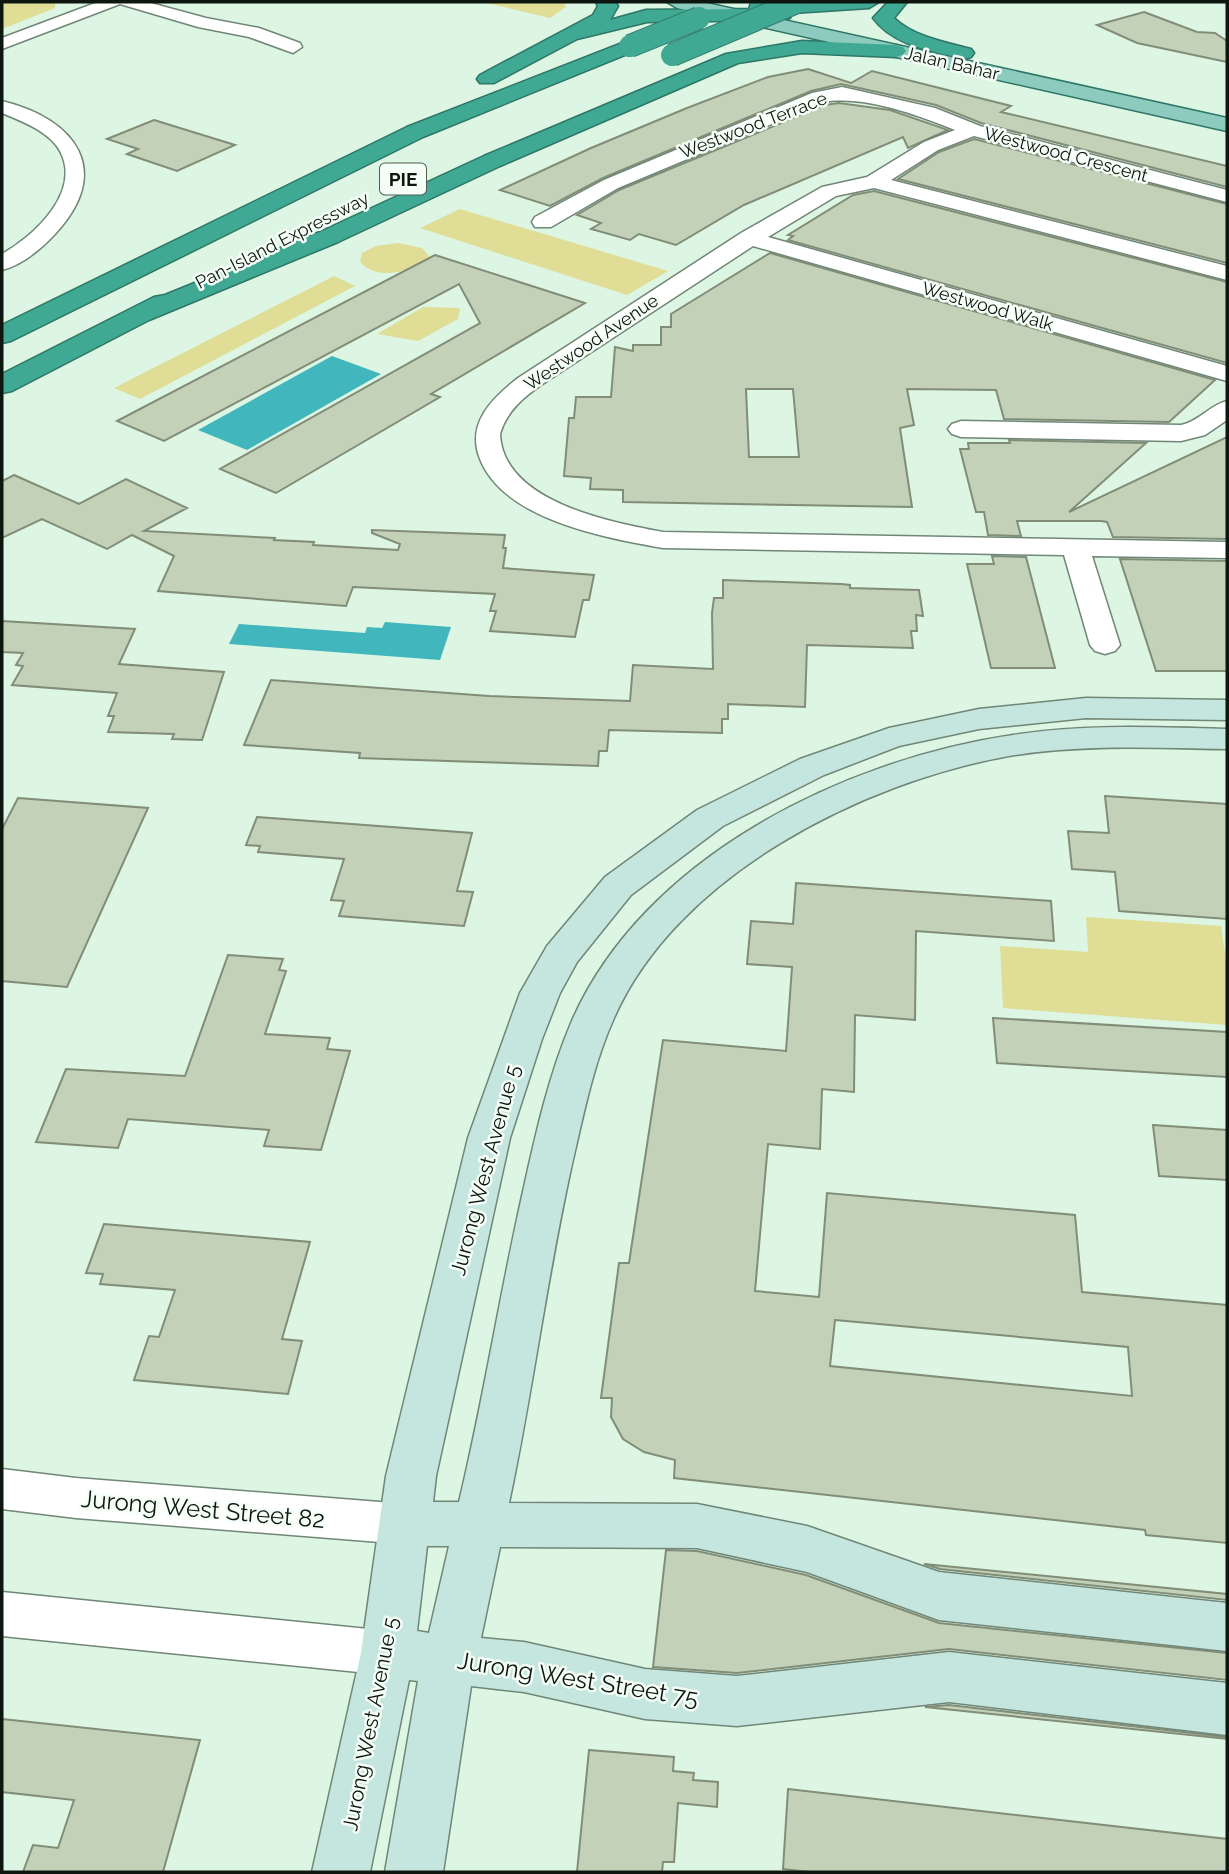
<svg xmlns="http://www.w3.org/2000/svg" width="1229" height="1874" font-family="Raleway,sans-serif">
	<rect width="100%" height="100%" fill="#ddf5e3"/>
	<!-- green -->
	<g fill="#e0de96">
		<path d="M2,2H55V8L2,29Z"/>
		<path d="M482,2H564L566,7L550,18Z"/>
		<path d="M460,209L668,271L627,295L420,228Z"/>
		<path d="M398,243L422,248L429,256V260C408,271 379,282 360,262L362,253L376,246Z"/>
		<path d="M334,276L355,286L140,399L114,388Z"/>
		<path d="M423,307L460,308L458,319L418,341L377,334Z"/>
		<path d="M1086,917L1221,926L1227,967V1025L1003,1008L1000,946L1088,952Z"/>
	</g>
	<!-- water -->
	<g fill="#41b6bc">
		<path d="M332,356L381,374L247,450L198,430Z"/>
		<path d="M385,622L451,627L440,660L229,644L239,624L365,633L367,627L382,628Z"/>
	</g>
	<!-- building -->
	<g fill="#c4d1b9" stroke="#818d77" stroke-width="2" fill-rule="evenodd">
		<path d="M1144,12L1197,32L1215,33L1227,41V62L1137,43L1097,25Z"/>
		<path d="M808,69L851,83L872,71L1011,106L1001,112L1227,166V187L981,123L936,105L841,84L811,91L603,178L550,206L500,190L591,148L687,108L768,77Z"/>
		<path d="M839,103L890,110L948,130L908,148L903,137L744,205L676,245L639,234L630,240L591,229L601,223L577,215L619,190L825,105Z"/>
		<path d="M154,120L235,145L177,171L127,154L138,149L107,139Z"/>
		<path d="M974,139L1227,204V263L898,179L939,152Z"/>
		<path d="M874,191L1227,282V363L788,240L793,236L788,235L853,195Z"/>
		<path d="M770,253L1215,380L1169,422L1004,419L996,390L907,389L914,425L900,428L912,507L623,502V490L590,489L591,478L564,476L569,418H574L576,397H611L615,347L633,351V345H661V327H671V314ZM746,389H793L799,457H749Z"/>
		<path d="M435,255L585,303L431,394L440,397L276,493L220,469L480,323L459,284L164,441L117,421Z"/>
		<path d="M1227,437V539L1113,537L1107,522L1101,521H1017L1021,536L988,535L984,512H976L960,449H969L968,443H1010L1009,440L1146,443L1069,512Z"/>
		<path d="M14,475L79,504L126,479L187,508L144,531L275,538L274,540L314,542L313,545L398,550L400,544L372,533V530L505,535L503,548H506L503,568L594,575L589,600H583L575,637L490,631L496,611H490L495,594L353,587L346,606L158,591L174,556L132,535L107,549L42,519L2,538V481Z"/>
		<path d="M992,556L1026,557L1055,668H991L967,564H994Z"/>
		<path d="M1120,559L1227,561V671H1156Z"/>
		<path d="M723,580L841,584L850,585V588L919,590L923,616L916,615L917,631H911L913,648L807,645L805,707L728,704V719H722V733L609,730L607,751H599L598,766L387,759L359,758L360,753L244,745L271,680L489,696L630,701L633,665L713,669L712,613L714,598H723Z"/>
		<path d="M2,621L135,629L119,664L224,672L202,740L172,739L174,734L108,732L114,716H108L117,693L12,685L23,666L16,665L23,653L2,652Z"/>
		<path d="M1105,796L1227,804V919L1119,911L1115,872L1072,869L1068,831L1109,833Z"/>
		<path d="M18,798L148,808L67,987L2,981V829Z"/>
		<path d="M257,817L472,833L457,891L473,892L464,926L339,916L344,901L331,900L344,859L258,852L260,846L246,845Z"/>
		<path d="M796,883L1051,901L1054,941L916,931L915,1020L855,1015L854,1092L822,1089L820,1149L768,1144L755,1291L819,1297L827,1193L1075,1215L1082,1292L1227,1305V1543L1146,1535L1145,1530L674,1478L675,1460L644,1452L623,1439L611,1417L612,1398H601L619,1263H629L663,1040L786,1051L792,967L747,964L751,921L793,924ZM835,1320L1128,1347L1132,1396L830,1366Z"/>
		<path d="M228,955L283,959L279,970L286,971L265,1034L330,1038L327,1049L350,1051L321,1150L264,1146L269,1130L128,1119L118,1148L36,1142L66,1069L185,1076Z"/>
		<path d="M993,1018L1227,1032V1077L997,1063Z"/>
		<path d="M1153,1125L1227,1130V1180L1159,1176Z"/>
		<path d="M104,1224L310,1242L282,1339L302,1341L288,1394L134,1380L149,1336L159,1337L175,1290L100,1284L103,1274L86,1273Z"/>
		<path d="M666,1550L697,1551L806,1575L939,1623L1227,1653V1680L949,1649L737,1673L653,1667Z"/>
		<path d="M924,1564L1227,1594V1600L940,1569Z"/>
		<path d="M949,1705L1227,1737V1739L925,1707Z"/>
		<path d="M2,1719L200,1740L163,1872H23L33,1845L58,1848L74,1800L2,1792Z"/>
		<path d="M589,1750L674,1757L673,1771L694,1773L693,1780L718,1782L717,1807L678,1803L674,1862H663L662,1872H577Z"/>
		<path d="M788,1789L1227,1839V1872H809L783,1869Z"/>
	</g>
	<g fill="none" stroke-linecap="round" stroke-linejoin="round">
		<!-- street casing -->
		<g stroke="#708676" stroke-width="3">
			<g id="street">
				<path d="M98,2H147L206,18L259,28L300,43L302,47L293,53L249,37L198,27L120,4L2,49V38Z"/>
				<path d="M842,87L935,108L980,126L1227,190V202L974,136L938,150L891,180L1227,266V280L874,188L836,196L768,237L1227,366V381L753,246L544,383C525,396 507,410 500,434C503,502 610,522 663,532L1227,542V558L1092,556L1120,645L1115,651L1105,654L1095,651L1090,645L1064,555L663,548C606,538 504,520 480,459C466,424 491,399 518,378L741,233L822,187L867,177L924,142L955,130C918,115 863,95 824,102L618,188L551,227H535L532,222L535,217L604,180L812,93Z"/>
				<path d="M2,101C76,119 114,171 55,234C41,249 22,265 2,270V254C34,236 82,192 60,151C49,131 21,121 2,113Z"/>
				<path d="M1227,401V420L1205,435L1181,441L961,437L952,434L948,429L952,424L961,421L1181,425C1198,422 1210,405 1227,401Z"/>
				<path d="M2,1469L76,1478L405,1504L421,1510L428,1524L421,1538L405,1544L76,1518L2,1509Z"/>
				<path d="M2,1592L388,1631L405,1637L412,1653L405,1669L388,1675L2,1636Z"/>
			</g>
		</g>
		<!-- secondary casing -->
		<g stroke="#708676" stroke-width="3">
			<path id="secondary" d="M1086,698L1227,700V720L1086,718L979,729L899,746L824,775L723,826L631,895L577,962L560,993L542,1039L510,1138L436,1476L433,1502H459C484,1398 500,1292 524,1187C536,1132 549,1075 571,1023C642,858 843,760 1013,735C1084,724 1156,727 1227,729V749C1155,748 1081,744 1009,756C863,782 677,875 614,1018C595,1060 585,1107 575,1151C548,1267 534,1386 509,1503L697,1504L807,1526L939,1572L1227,1603V1651L939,1620L807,1572L697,1548L500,1547L481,1638L524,1642L645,1669L737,1676L949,1652L1227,1683V1735L949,1702L737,1726L645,1719L524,1692L471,1686L443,1872H385L418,1681L409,1680L370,1872H312L361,1653L386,1476L468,1138L520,993L547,946L605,877L697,810L800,759L889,728L979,709ZM427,1546H449L429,1633L417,1631Z"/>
		</g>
		<!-- primary casing -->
		<g stroke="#2e7665" stroke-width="3">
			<path id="primary" d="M667,2H702L1227,118V131L677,8Z"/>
		</g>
		<!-- highway casing -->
		<g stroke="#2e7665" stroke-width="3">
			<g id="highway">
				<path d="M596,2H615L618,6L610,20L646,10L749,9L751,3L756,2H879L869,8L792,13L790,18L783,20L647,22L577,39L494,83H480L477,79L480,75L593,15L598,6Z"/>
				<path d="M888,2H907L894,18C914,37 945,42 971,49L974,53L971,57L964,59C933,51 893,46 873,18Z"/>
				<path d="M630,40L637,42L640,46L637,50L423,137L11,341L2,343V325L407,127Z"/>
				<path d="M802,41L896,45L903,47L906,51L903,55L896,57L802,53L738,63L500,166L338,242L149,320L12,391L2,393V374L154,297L165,295L320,232L484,156L726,54Z"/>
			</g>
		</g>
		<!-- street -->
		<use href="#street" fill="#fff" fill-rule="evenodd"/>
		<!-- secondary -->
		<use href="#secondary" fill="#c5e5df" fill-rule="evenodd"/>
		<!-- primary -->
		<use href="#primary" fill="#8ccbbe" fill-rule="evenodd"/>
		<!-- highway -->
		<use href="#highway" fill="#3fa993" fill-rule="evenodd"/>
		<!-- highway-bridge casing -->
		<g stroke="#2e7665" stroke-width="24" stroke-linecap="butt">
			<g id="highway-bridge">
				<path d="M630,46L699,18"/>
				<path d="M672,55L797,2"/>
			</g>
		</g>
		<!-- highway-bridge -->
		<use href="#highway-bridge" stroke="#3fa993" stroke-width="22"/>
	</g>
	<g text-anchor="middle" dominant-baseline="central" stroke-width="5" stroke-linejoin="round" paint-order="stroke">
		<!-- far-street labels -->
		<g font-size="18" fill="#0e1610" stroke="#f4fef7">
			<text transform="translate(952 63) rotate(13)">Jalan Bahar</text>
			<text transform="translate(753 125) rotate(-21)">Westwood Terrace</text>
			<text transform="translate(1066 154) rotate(15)">Westwood Crescent</text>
			<text transform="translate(282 240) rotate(-27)">Pan-Island Expressway</text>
			<text transform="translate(988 306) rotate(16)">Westwood Walk</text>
			<text transform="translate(591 342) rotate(-34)">Westwood Avenue</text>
		</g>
		<!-- shield labels -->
		<rect fill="#f4fef7" stroke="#535c55" stroke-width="2" x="380" y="163.5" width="46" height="31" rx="5"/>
		<g font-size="19" font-weight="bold" fill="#0e1610">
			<text x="403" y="179">PIE</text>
		</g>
		<!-- street labels -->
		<g font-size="21" fill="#0e1610" stroke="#f4fef7">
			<text transform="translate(485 1170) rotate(-75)">Jurong West Avenue 5</text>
			<text transform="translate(370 1724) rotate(-79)">Jurong West Avenue 5</text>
		</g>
		<!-- near-street labels -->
		<g font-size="24" fill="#0e1610" stroke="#f4fef7">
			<text transform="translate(203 1509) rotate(5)">Jurong West Street 82</text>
			<text transform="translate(578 1679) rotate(9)">Jurong West Street 75</text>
		</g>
	</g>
	<!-- border -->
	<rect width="1229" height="1874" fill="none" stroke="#0e1610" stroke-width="7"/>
</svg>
